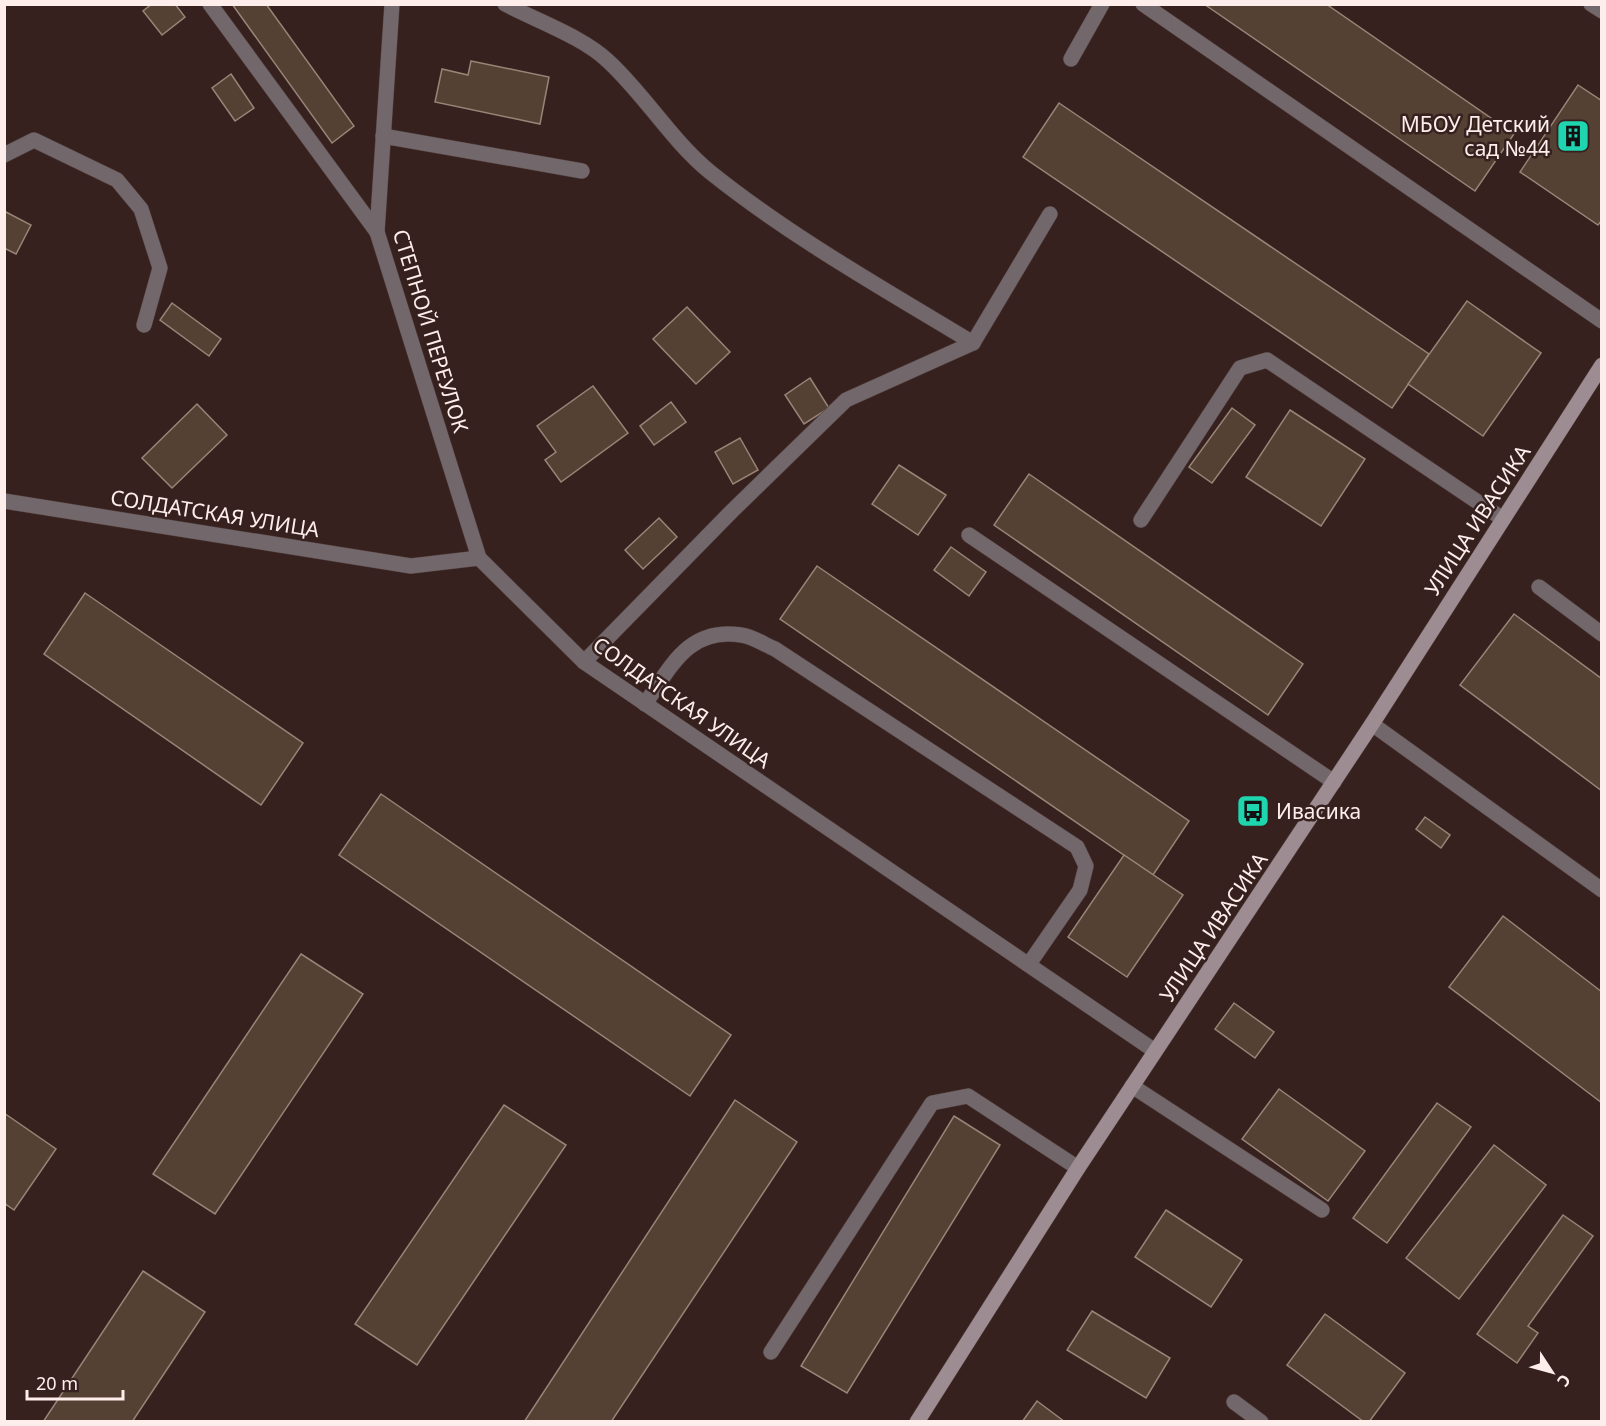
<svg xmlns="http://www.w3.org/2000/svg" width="1606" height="1426" font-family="'Noto Sans',sans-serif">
	<rect width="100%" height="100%" fill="#36211f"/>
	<!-- building -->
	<g fill="#544134" stroke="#9a8477" stroke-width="1.5">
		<path d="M152,4H175L185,17L162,35L143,11Z"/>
		<path d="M232,4H266L354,126L332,143Z"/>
		<path d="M1204,4H1326L1514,134L1475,191Z"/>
		<path d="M471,61L549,77L540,124L435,102L442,69L468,75Z"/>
		<path d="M231,74L254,108L235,121L212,88Z"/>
		<path d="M1578,85L1602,101V220L1598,225L1520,172Z"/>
		<path d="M1059,103L1429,354L1392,408L1023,157Z"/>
		<path d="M4,211L31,225L16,254L4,248Z"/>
		<path d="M1467,301L1541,353L1483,436L1408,384Z"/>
		<path d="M172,303L221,339L209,356L160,320Z"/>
		<path d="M687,307L730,352L696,384L653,339Z"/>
		<path d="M810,378L829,408L804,424L785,395Z"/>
		<path d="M593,386L628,433L561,482L545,460L556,452L537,426Z"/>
		<path d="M671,402L686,422L654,445L640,426Z"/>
		<path d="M197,404L227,435L172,488L142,458Z"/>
		<path d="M1232,408L1255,425L1212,483L1189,467Z"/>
		<path d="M1290,410L1365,459L1321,526L1246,477Z"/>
		<path d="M740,438L758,470L733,484L715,452Z"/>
		<path d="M899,465L946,495L918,535L872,504Z"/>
		<path d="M1029,474L1303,664L1268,715L994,525Z"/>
		<path d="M659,518L677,537L643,569L625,550Z"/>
		<path d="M951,547L986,572L969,596L934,570Z"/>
		<path d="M817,566L1189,821L1153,875L780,619Z"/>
		<path d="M85,593L303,743L261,805L44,654Z"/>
		<path d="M1514,614L1602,679V791L1460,685Z"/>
		<path d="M381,794L731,1035L690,1096L339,855Z"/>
		<path d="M1425,817L1450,835L1441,848L1416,829Z"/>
		<path d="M1124,855L1183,895L1127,977L1068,937Z"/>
		<path d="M1503,916L1602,992V1103L1449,987Z"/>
		<path d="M301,954L363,994L215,1214L153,1174Z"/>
		<path d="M1234,1003L1274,1032L1255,1058L1215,1029Z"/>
		<path d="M1279,1089L1365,1151L1328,1201L1242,1139Z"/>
		<path d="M735,1100L797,1142L611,1422H524Z"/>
		<path d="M1437,1103L1471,1127L1387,1243L1353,1218Z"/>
		<path d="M504,1105L566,1145L417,1365L355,1324Z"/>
		<path d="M4,1113L56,1149L14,1210L4,1203Z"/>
		<path d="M954,1116L1000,1145L847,1393L801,1366Z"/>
		<path d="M1494,1145L1546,1185L1459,1299L1406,1258Z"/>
		<path d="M1166,1210L1242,1260L1211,1307L1135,1257Z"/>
		<path d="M1563,1215L1593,1236L1528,1326L1538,1333L1517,1363L1477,1334Z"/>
		<path d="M143,1271L205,1312L132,1422H43Z"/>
		<path d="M1092,1311L1170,1358L1146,1398L1067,1350Z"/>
		<path d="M1325,1314L1405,1373L1369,1422H1364L1287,1365Z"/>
		<path d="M1037,1401L1065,1422H1022Z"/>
	</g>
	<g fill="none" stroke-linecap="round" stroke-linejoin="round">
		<!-- lane casing -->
		<g stroke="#523e3c" stroke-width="16">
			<g id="lane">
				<path d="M210,4L377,232"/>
				<path d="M505,4C537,21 583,37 608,61C645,95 671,140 710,172C791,237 884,289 973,343"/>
				<path d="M1143,4L1602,321"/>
				<path d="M1591,4L1602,11"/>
				<path d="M1071,59L1102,4"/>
				<path d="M383,136L582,171"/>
				<path d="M4,155L34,140L117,180L141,209L160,268L144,325"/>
				<path d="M1141,520L1240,368L1267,360L1503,519"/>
				<path d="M969,535L1334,782"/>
				<path d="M1539,587L1602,634"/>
				<path d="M584,662L732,511L846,400L973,343L1050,214"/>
				<path d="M645,704C671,667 688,627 741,635C752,636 765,645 775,649L1077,847L1086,866L1080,890L1029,964"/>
				<path d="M1132,1086L1322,1210"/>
				<path d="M771,1352L932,1103L968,1096L1078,1168"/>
				<path d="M1234,1402L1261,1422"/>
			</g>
		</g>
		<!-- street casing -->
		<g stroke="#523e3c" stroke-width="16">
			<g id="street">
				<path d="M392,4L377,232L479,558"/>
				<path d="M4,501L411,566L479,558L584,662L1155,1051"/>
				<path d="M1372,724L1602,890"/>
			</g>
		</g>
		<!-- secondary casing -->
		<g stroke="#523e3c" stroke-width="16">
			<path id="secondary" d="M917,1422L1078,1168L1372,724L1602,365"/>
		</g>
		<!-- lane -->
		<use href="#lane" stroke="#72676b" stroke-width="15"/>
		<!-- street -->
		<use href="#street" stroke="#72676b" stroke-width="15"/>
		<!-- secondary -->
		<use href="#secondary" stroke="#9d8c92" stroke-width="15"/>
	</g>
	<!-- icons -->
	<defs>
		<g id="building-square" transform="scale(1.725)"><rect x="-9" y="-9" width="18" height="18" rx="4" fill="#1fd5b0" stroke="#36211f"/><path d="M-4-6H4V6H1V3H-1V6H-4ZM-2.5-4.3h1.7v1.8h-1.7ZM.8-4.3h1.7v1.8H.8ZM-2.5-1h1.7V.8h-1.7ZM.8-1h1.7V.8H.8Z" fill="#111"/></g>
		<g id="bus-square" transform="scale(1.725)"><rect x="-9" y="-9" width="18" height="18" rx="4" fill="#1fd5b0" stroke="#36211f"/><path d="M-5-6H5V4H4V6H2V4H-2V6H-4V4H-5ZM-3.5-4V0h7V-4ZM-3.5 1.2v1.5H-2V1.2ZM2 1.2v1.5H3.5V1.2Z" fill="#111"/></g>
	</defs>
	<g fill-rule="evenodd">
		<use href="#building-square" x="1573" y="136"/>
		<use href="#bus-square" x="1253" y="811"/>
	</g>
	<g text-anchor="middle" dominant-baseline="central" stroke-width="5" stroke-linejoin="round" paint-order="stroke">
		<!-- poi labels -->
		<g font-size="21" fill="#fdeeec" stroke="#36211f" text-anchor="end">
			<text x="1550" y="124">МБОУ Детский<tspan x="1550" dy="24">сад №44</tspan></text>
			<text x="1276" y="811" text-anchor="start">Ивасика</text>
		</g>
		<!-- street labels -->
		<g font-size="21" fill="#fdeeec" stroke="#36211f">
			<text transform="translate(431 331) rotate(73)">СТЕПНОЙ ПЕРЕУЛОК</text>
			<text transform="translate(215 513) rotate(9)">СОЛДАТСКАЯ УЛИЦА</text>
			<text transform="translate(1477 520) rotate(-57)">УЛИЦА ИВАСИКА</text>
			<text transform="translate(682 702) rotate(35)">СОЛДАТСКАЯ УЛИЦА</text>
			<text transform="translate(1213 927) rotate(-56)">УЛИЦА ИВАСИКА</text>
		</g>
	</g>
	<!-- border -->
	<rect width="1606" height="1426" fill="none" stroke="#fdeeec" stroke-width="12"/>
	<!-- north arrow -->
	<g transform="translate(1552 1372) rotate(126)" stroke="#36211f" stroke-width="4.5" paint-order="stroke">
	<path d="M0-4.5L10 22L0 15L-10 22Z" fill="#fdeeec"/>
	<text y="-9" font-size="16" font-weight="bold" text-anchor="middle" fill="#fdeeec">С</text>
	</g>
	<!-- scale -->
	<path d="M27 1390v9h96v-9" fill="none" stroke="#fdeeec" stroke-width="3"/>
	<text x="36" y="1390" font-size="18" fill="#fdeeec" stroke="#36211f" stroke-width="4.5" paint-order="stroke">20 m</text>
</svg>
